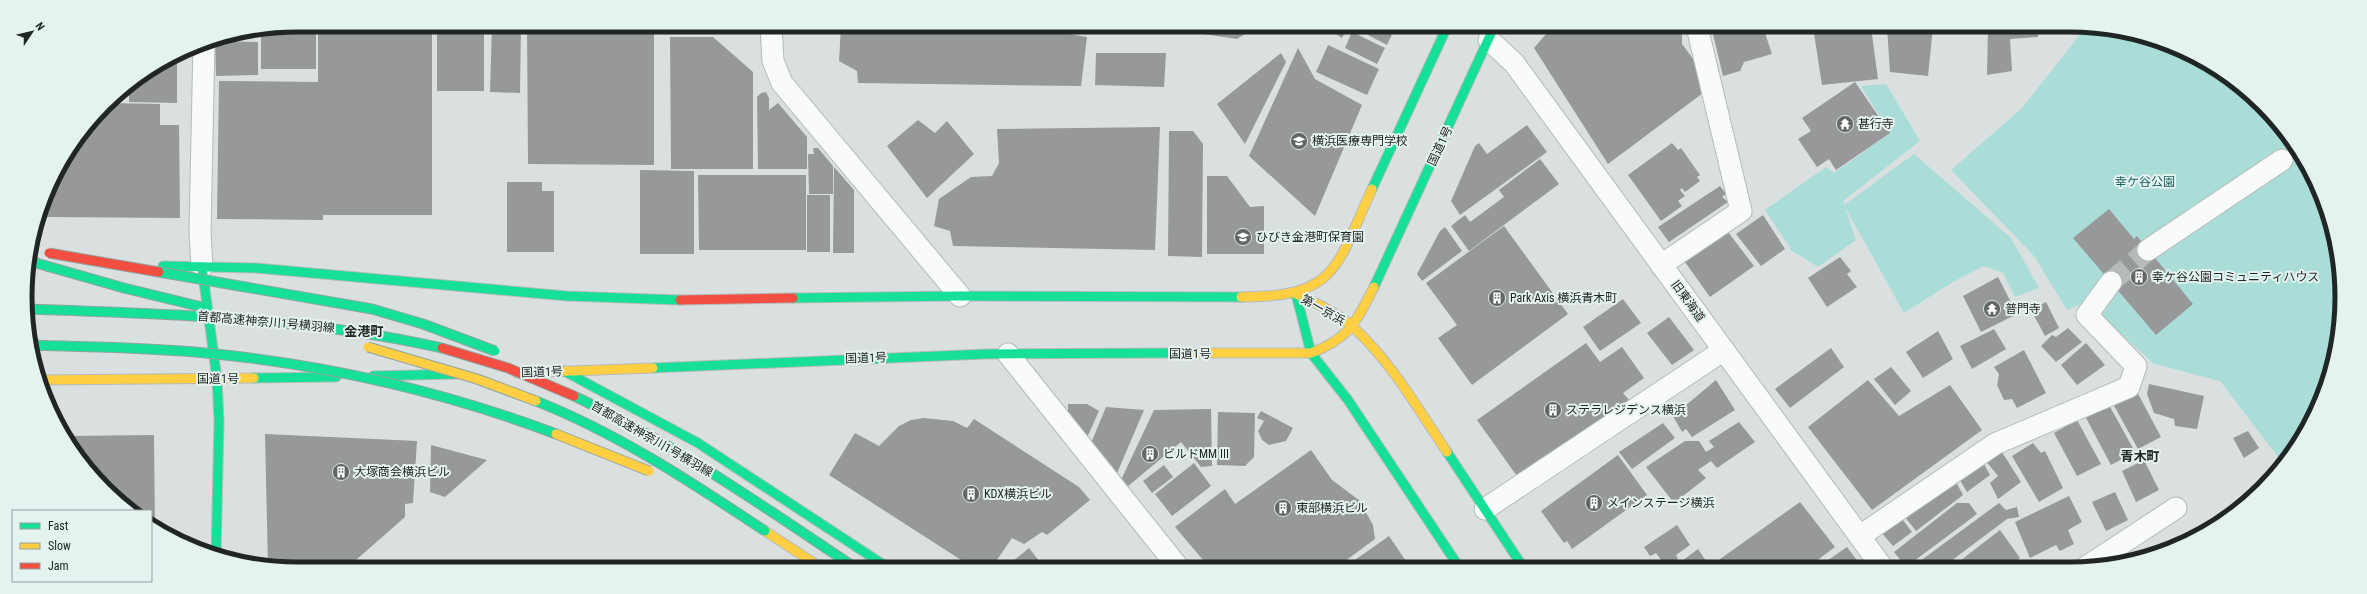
<svg xmlns="http://www.w3.org/2000/svg" width="2367" height="594" font-family="'Roboto Condensed','Noto Sans JP',sans-serif">
	<rect width="100%" height="100%" fill="#dae0e0"/>
	<!-- green -->
	<g fill="#abddd8">
		<path d="M2086,27H2106L2158,40L2206,62L2250,93L2286,132L2314,177L2333,227L2341,279L2340,333L2314,417L2282,462L2220,381L2154,364L2086,302L2067,310L2034,256L1951,170L2022,108Z"/>
		<path d="M1886,84L1920,141L1843,201L1844,205L1914,154L2011,238L2039,288L2015,297L2003,273L1984,266L1953,282L1904,313L1845,207L1856,240L1818,267L1792,251L1765,210L1826,167L1834,173L1890,133L1861,86Z"/>
	</g>
	<!-- building -->
	<g fill="#979899">
		<path d="M297,25H316V69H261V29Z"/>
		<rect x="437" y="25" width="47" height="66"/>
		<path d="M492,25H521L520,93L490,92Z"/>
		<path d="M527,25H654V165L528,164Z"/>
		<path d="M841,26H1069V34L1087,37L1081,86L858,83L857,71L839,61Z"/>
		<path d="M1150,26H1257L1237,39Z"/>
		<path d="M1324,26H1348L1342,38Z"/>
		<path d="M1351,26H1396L1387,45Z"/>
		<path d="M1552,27H1690V30L1682,32V44L1702,71L1707,90L1608,164L1534,48Z"/>
		<path d="M1723,27H1763L1772,54L1744,62L1740,71L1723,76L1712,30Z"/>
		<path d="M1813,27H1871L1878,79L1822,85Z"/>
		<path d="M1887,27H1933L1928,76L1890,72Z"/>
		<path d="M1988,27H2037L2038,37L2010,39L2012,71L1987,75Z"/>
		<path d="M318,32H432V215H323V220L217,219L219,81L318,82Z"/>
		<path d="M1352,32L1385,48L1377,64L1345,48Z"/>
		<path d="M670,37H713L753,72V169H671Z"/>
		<path d="M215,41L258,42V75L216,76Z"/>
		<path d="M1328,45L1379,69L1367,95L1316,72Z"/>
		<path d="M1298,48L1315,79L1362,105L1315,216L1249,156Z"/>
		<path d="M1096,53H1166L1164,87L1095,85Z"/>
		<path d="M1281,53L1286,62L1245,144L1217,104Z"/>
		<path d="M177,56V103L129,102V85L139,80H144V76Z"/>
		<path d="M1855,82L1890,133L1836,170L1829,159L1817,167L1798,139L1811,131L1802,118Z"/>
		<path d="M766,92L769,98V110L778,103L807,137V169H758L757,97L761,93Z"/>
		<path d="M108,103L160,104V125H179L180,218L47,217V193L53,176L81,131Z"/>
		<path d="M918,120L935,133L947,121L974,154L927,198L887,146Z"/>
		<path d="M1527,125L1547,152L1460,215L1451,201L1475,146L1479,143L1487,154Z"/>
		<path d="M1160,127L1155,250L953,246L950,231L934,226L939,199L971,177L992,176L999,163L997,129Z"/>
		<path d="M1169,131H1193L1203,144L1202,257L1168,256Z"/>
		<path d="M1672,143L1678,150L1681,148L1700,175L1697,177L1700,181L1685,192L1682,188L1680,190L1685,196L1678,201L1682,206L1661,221L1628,175Z"/>
		<path d="M813,148H818L833,166V194H809L808,154H814Z"/>
		<path d="M1540,159L1559,184L1469,251L1451,226L1465,215L1470,222L1504,197L1499,190Z"/>
		<path d="M834,167L854,190V253H833Z"/>
		<path d="M640,170L694,171V254H640Z"/>
		<path d="M698,175H806V250H699Z"/>
		<path d="M1207,176H1227L1250,207L1264,206V254H1207Z"/>
		<path d="M507,182H542V191H554V252H507Z"/>
		<path d="M1720,186L1726,194L1722,197L1728,202L1669,242L1658,227Z"/>
		<rect x="807" y="195" width="23" height="57"/>
		<path d="M2109,209L2134,239L2137,236L2193,304L2156,335L2073,238Z"/>
		<path d="M1763,215L1785,249L1761,266L1736,234Z"/>
		<path d="M1504,226L1568,314L1472,385L1438,338L1457,325L1426,283Z"/>
		<path d="M1445,227L1462,251L1422,281L1417,274L1440,231Z"/>
		<path d="M1728,232L1754,266L1710,297L1685,262Z"/>
		<path d="M1840,257L1851,271L1847,274L1857,287L1827,307L1808,278Z"/>
		<path d="M1998,277L2017,314L1981,332L1963,296Z"/>
		<path d="M1623,299L1641,323L1600,351L1583,327Z"/>
		<path d="M2046,302L2059,328L2045,336L2031,310Z"/>
		<path d="M1669,317L1694,350L1672,365L1647,333Z"/>
		<path d="M2068,328L2082,342L2056,362L2041,346L2052,335L2056,337Z"/>
		<path d="M1994,329L2006,349L1972,369L1960,346Z"/>
		<path d="M1938,331L1953,359L1923,378L1906,352Z"/>
		<path d="M1586,343L1600,362L1622,347L1644,378L1623,393L1629,400L1519,479L1477,420Z"/>
		<path d="M2086,343L2105,365L2077,385L2061,365Z"/>
		<path d="M1831,348L1844,367L1790,408L1775,389Z"/>
		<path d="M2024,350L2046,393L2017,408L2012,399L2004,400L1997,385L1999,374L1994,367Z"/>
		<path d="M1891,367L1911,391L1895,405L1874,379Z"/>
		<path d="M1716,380L1735,410L1692,437L1686,429L1682,432L1673,416Z"/>
		<path d="M1868,380L1899,416L1950,385L1982,430L1872,510L1808,427Z"/>
		<path d="M2149,384L2204,396L2197,429L2175,426L2174,419L2154,413L2147,394Z"/>
		<path d="M2135,388L2161,437L2138,449L2112,402Z"/>
		<path d="M1068,404H1087L1099,411L1085,442L1068,422Z"/>
		<path d="M2109,405L2135,452L2111,465L2086,418Z"/>
		<path d="M1106,407L1144,410L1115,478L1089,448Z"/>
		<path d="M1211,409L1212,466L1201,467L1181,442L1127,487L1121,480L1154,410Z"/>
		<path d="M1261,411L1293,428L1286,441L1269,445L1262,440L1258,431L1264,421L1257,418Z"/>
		<path d="M1218,412L1255,413L1254,457L1245,466L1217,465Z"/>
		<path d="M924,418L953,421L967,428L974,419L1079,487L1090,500L1047,535L1042,532L1024,544L1012,538L992,567H972L829,475L855,433L879,446L899,426L911,420Z"/>
		<path d="M2077,420L2101,464L2077,476L2054,433Z"/>
		<path d="M1739,422L1755,442L1717,468L1711,461L1698,470L1706,478L1674,503L1646,467L1685,441H1699L1706,452L1714,447L1709,441Z"/>
		<path d="M1663,423L1675,438L1632,469L1619,452Z"/>
		<path d="M2248,431L2259,448L2244,458L2233,438Z"/>
		<path d="M265,434L417,441L413,503L405,504V517L348,567H268Z"/>
		<path d="M154,435L155,528L151,525V511H131L118,502L81,463L65,436Z"/>
		<path d="M2033,443L2041,453L2045,451L2063,488L2039,502L2012,456Z"/>
		<path d="M431,445L487,460L445,497L430,492Z"/>
		<path d="M2000,449L2021,482L1998,499L1990,483L1998,476L1985,460Z"/>
		<path d="M1311,450L1332,480L1359,500L1373,525L1375,539L1337,567H1209L1175,527L1225,489L1235,504Z"/>
		<path d="M1618,455L1647,495L1572,549L1567,541L1564,543L1541,511Z"/>
		<path d="M1981,459L1990,475L1967,492L1958,477Z"/>
		<path d="M2144,460L2159,490L2136,502L2122,471Z"/>
		<path d="M1194,463L1211,486L1172,516L1155,494Z"/>
		<path d="M1164,465L1173,477L1152,493L1143,481Z"/>
		<path d="M1955,480L1963,495L1916,531L1905,517Z"/>
		<path d="M2115,492L2128,520L2106,531L2092,502Z"/>
		<path d="M2069,496L2082,522L2068,530L2074,544L2060,551L2056,545L2030,558L2015,522Z"/>
		<path d="M1800,502L1835,547L1808,567H1709Z"/>
		<path d="M1957,503H1969L1977,514L1906,567L1894,552Z"/>
		<path d="M1999,503L2006,510L2017,507L2019,517L2007,519L1943,567H1912Z"/>
		<path d="M1900,516L1912,532L1893,546L1881,532Z"/>
		<path d="M1677,525L1690,545L1676,555L1678,559L1666,567L1656,553L1650,556L1644,547Z"/>
		<path d="M2000,530L2020,558L2010,567H1952Z"/>
		<path d="M1389,536L1410,567H1345Z"/>
		<path d="M1847,547L1862,567H1818Z"/>
		<path d="M1029,548L1044,567H1006Z"/>
		<path d="M1698,549L1708,564L1704,567H1674Z"/>
		<path d="M2044,561L2049,567H2036Z"/>
	</g>
	<g fill="none" stroke-linecap="round" stroke-linejoin="round">
		<!-- street-tunnel -->
		<path stroke="#b5bbbb" stroke-width="21" stroke-dasharray="21 10" stroke-linecap="butt" d="M2111,282L2148,250"/>
		<!-- street casing -->
		<g stroke="#b5baba" stroke-width="23">
			<g id="street">
				<path d="M771,26L773,61L782,83L960,296"/>
				<path d="M1489,40L1514,63L1882,567"/>
				<path d="M2148,250L2282,160"/>
				<path d="M1661,265L1741,211L1697,27"/>
				<path d="M202,267L200,232L204,42"/>
				<path d="M1008,354L1178,567"/>
				<path d="M1485,509L1724,350"/>
				<path d="M1860,536L1995,444L2129,387L2136,366L2087,315L2111,282"/>
				<path d="M2086,567L2176,508"/>
			</g>
		</g>
		<!-- fast casing -->
		<g stroke="#b5baba" stroke-width="11">
			<g id="fast">
				<path d="M1372,189L1447,27"/>
				<path d="M163,266L256,268L567,296L680,300"/>
				<path d="M202,267L217,379L219,421L216,556"/>
				<path d="M1374,287L1494,27"/>
				<path d="M1296,294L1311,353L1348,400L1459,567"/>
				<path d="M793,298L960,296L1241,297"/>
				<path d="M653,368L986,354L1176,353"/>
				<path d="M564,371L698,443L887,567"/>
				<path d="M373,376L456,374"/>
				<path d="M254,378L336,377"/>
				<path d="M1447,452L1523,567"/>
			</g>
		</g>
		<!-- slow casing -->
		<g stroke="#b5baba" stroke-width="11">
			<g id="slow">
				<path d="M1296,294C1316,303 1338,313 1354,328C1392,363 1418,409 1447,452"/>
				<path d="M1241,297C1338,297 1336,267 1372,189"/>
				<path d="M1176,353H1311C1350,338 1356,322 1374,287"/>
				<path d="M517,373L653,368"/>
				<path d="M39,380L254,378"/>
				<path d="M765,531L820,567"/>
			</g>
		</g>
		<!-- jam casing -->
		<g stroke="#b5baba" stroke-width="11">
			<path id="jam" d="M680,300L793,298"/>
		</g>
		<!-- street -->
		<use href="#street" stroke="#f9fafa" stroke-width="21"/>
		<!-- fast -->
		<use href="#fast" stroke="#16e098" stroke-width="9"/>
		<!-- slow -->
		<use href="#slow" stroke="#ffcf43" stroke-width="9"/>
		<!-- jam -->
		<use href="#jam" stroke="#f24e42" stroke-width="9"/>
		<!-- fast-bridge casing -->
		<g stroke="#91a4a2" stroke-width="11" stroke-linecap="butt">
			<g id="fast-bridge">
				<path d="M29,261L124,288L202,307"/>
				<path d="M159,272L372,309L423,324L495,351"/>
				<path d="M29,309C168,314 306,317 442,348"/>
				<path d="M32,345C86,347 141,347 195,352C317,363 440,390 556,434"/>
				<path d="M574,396C673,443 763,506 854,567"/>
				<path d="M536,401C619,434 691,482 765,531"/>
			</g>
		</g>
		<!-- slow-bridge casing -->
		<g stroke="#91a4a2" stroke-width="11" stroke-linecap="butt">
			<g id="slow-bridge">
				<path d="M368,347L477,379L536,401"/>
				<path d="M556,434L649,471"/>
			</g>
		</g>
		<!-- jam-bridge casing -->
		<g stroke="#91a4a2" stroke-width="11" stroke-linecap="butt">
			<g id="jam-bridge">
				<path d="M49,253L159,272"/>
				<path d="M442,348L508,368L574,396"/>
			</g>
		</g>
		<!-- fast-bridge -->
		<use href="#fast-bridge" stroke="#16e098" stroke-width="9"/>
		<!-- slow-bridge -->
		<use href="#slow-bridge" stroke="#ffcf43" stroke-width="9"/>
		<!-- jam-bridge -->
		<use href="#jam-bridge" stroke="#f24e42" stroke-width="9"/>
	</g>
	<!-- icons -->
	<defs>
		<g id="temple-disc" transform="scale(0.9)"><circle r="9.5" fill="#616766" stroke="#e4f2f0"/><path d="M0-6L5-2H3V0L6.5 2.5H4V6H1.5V3h-3V6H-4V2.5H-6.5L-3 0V-2H-5Z" fill="#fff"/></g>
		<g id="university-disc" transform="scale(0.9)"><circle r="9.5" fill="#616766" stroke="#e4f2f0"/><path d="M0-5L7-2L0 1L-7-2ZM-4 1L0 2.5L4 1V4Q0 6-4 4Z" fill="#fff"/></g>
		<g id="school-disc" transform="scale(0.9)"><circle r="9.5" fill="#616766" stroke="#e4f2f0"/><path d="M0-5L7-2L0 1L-7-2ZM-4 1L0 2.5L4 1V4Q0 6-4 4Z" fill="#fff"/></g>
		<g id="building-disc" transform="scale(0.9)"><circle r="9.5" fill="#616766" stroke="#e4f2f0"/><path d="M-4-6H4V6H1V3H-1V6H-4ZM-2.5-4.3h1.7v1.8h-1.7ZM.8-4.3h1.7v1.8H.8ZM-2.5-1h1.7V.8h-1.7ZM.8-1h1.7V.8H.8Z" fill="#fff"/></g>
	</defs>
	<g fill-rule="evenodd">
		<use href="#temple-disc" x="1845" y="124"/>
		<use href="#university-disc" x="1299" y="141"/>
		<use href="#school-disc" x="1243" y="237"/>
		<use href="#building-disc" x="2139" y="277"/>
		<use href="#building-disc" x="1497" y="298"/>
		<use href="#temple-disc" x="1992" y="309"/>
		<use href="#building-disc" x="1553" y="410"/>
		<use href="#building-disc" x="1150" y="454"/>
		<use href="#building-disc" x="341" y="472"/>
		<use href="#building-disc" x="971" y="494"/>
		<use href="#building-disc" x="1594" y="503"/>
		<use href="#building-disc" x="1283" y="508"/>
	</g>
	<g text-anchor="middle" dominant-baseline="central" stroke-width="4" stroke-linejoin="round" paint-order="stroke">
		<!-- poi labels -->
		<g font-size="12" fill="#202625" stroke="#e4f2f0" text-anchor="start">
			<text x="1858" y="124">甚行寺</text>
			<text x="1312" y="141">横浜医療専門学校</text>
			<text x="1256" y="237">ひびき金港町保育園</text>
			<text x="2152" y="277">幸ケ谷公園コミュニティハウス</text>
			<text x="1510" y="298">Park Axis 横浜青木町</text>
			<text x="2005" y="309">普門寺</text>
			<text x="1566" y="410">ステラレジデンス横浜</text>
			<text x="1163" y="454">ビルドMM III</text>
			<text x="354" y="472">大塚商会横浜ビル</text>
			<text x="984" y="494">KDX横浜ビル</text>
			<text x="1607" y="503">メインステージ横浜</text>
			<text x="1296" y="508">東部横浜ビル</text>
		</g>
		<!-- street labels -->
		<g font-size="12" fill="#202625" stroke="#e4f2f0">
			<text transform="translate(1440 146) rotate(-65)">国道1号</text>
			<text transform="translate(1688 301) rotate(54)">旧東海道</text>
			<text transform="translate(1323 310) rotate(30)">第一京浜</text>
			<text transform="translate(266 322) rotate(5)">首都高速神奈川1号横羽線</text>
			<text x="1190" y="354">国道1号</text>
			<text transform="translate(866 358) rotate(-2)">国道1号</text>
			<text transform="translate(542 372) rotate(-2)">国道1号</text>
			<text x="218" y="379">国道1号</text>
			<text transform="translate(652 439) rotate(30)">首都高速神奈川1号横羽線</text>
		</g>
		<!-- park labels -->
		<g font-size="12" fill="#1b625d" stroke="#e4f2f0">
			<text x="2145" y="182">幸ケ谷公園</text>
		</g>
		<!-- neighbourhood labels -->
		<g font-size="13" font-weight="bold" fill="#202625" stroke="#e4f2f0">
			<text x="364" y="331">金港町</text>
			<text x="2140" y="456">青木町</text>
		</g>
	</g>
	<!-- crop -->
	<path d="M0 0H2367V594H0ZM297 32H2070A265 265 0 0 1 2335 297V297A265 265 0 0 1 2070 562H297A265 265 0 0 1 32 297V297A265 265 0 0 1 297 32Z" fill="#e4f2f0" fill-rule="evenodd"/>
	<path fill="none" stroke="#202625" stroke-width="5" d="M297 32H2070A265 265 0 0 1 2335 297V297A265 265 0 0 1 2070 562H297A265 265 0 0 1 32 297V297A265 265 0 0 1 297 32Z"/>
	<!-- legend -->
	<rect x="12" y="510" width="140" height="72" fill="#e4f2f0" stroke="#96a09f"/>
	<rect x="20" y="523" width="20" height="6" fill="#16e098" stroke="#96a09f"/>
	<text x="48" y="530" font-size="12" fill="#202625">Fast</text>
	<rect x="20" y="543" width="20" height="6" fill="#ffcf43" stroke="#96a09f"/>
	<text x="48" y="550" font-size="12" fill="#202625">Slow</text>
	<rect x="20" y="563" width="20" height="6" fill="#f24e42" stroke="#96a09f"/>
	<text x="48" y="570" font-size="12" fill="#202625">Jam</text>
	<!-- north arrow -->
	<g transform="translate(32 32) rotate(55)" stroke="#e4f2f0" stroke-width="3" paint-order="stroke">
	<path d="M0-3L7 15L0 10L-7 15Z" fill="#202625"/>
	<text y="-6" font-size="11" font-weight="bold" text-anchor="middle" fill="#202625">N</text>
	</g>
</svg>
